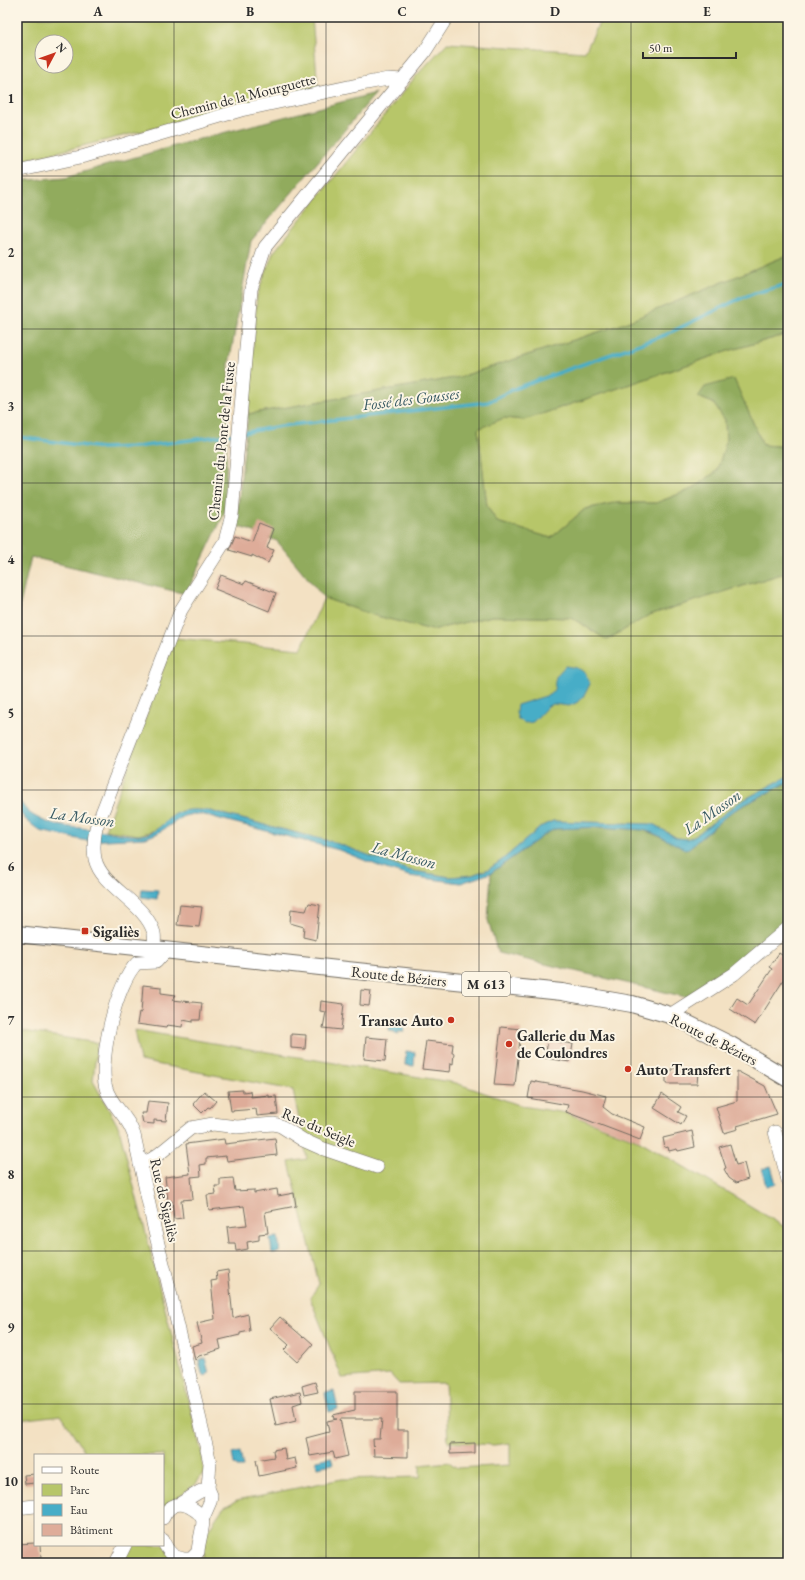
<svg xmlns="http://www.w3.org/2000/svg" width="805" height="1580" font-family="'EB Garamond',serif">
	<rect width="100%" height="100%" fill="#fcf5e5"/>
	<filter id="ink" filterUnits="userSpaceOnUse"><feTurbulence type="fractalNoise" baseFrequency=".025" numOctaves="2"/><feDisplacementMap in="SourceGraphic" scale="8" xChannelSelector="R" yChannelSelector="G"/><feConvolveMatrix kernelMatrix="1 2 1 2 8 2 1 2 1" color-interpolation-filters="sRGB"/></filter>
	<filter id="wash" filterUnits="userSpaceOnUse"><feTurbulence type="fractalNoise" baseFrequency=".012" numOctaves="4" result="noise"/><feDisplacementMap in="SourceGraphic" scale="16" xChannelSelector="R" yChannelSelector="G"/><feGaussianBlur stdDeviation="0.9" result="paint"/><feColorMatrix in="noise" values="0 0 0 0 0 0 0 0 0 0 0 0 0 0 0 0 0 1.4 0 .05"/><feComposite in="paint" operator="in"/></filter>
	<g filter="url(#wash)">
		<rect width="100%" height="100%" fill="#f3e1c3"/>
		<!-- green -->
		<g fill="#b7c669" stroke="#71784a" fill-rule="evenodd">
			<path d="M17,17H312L318,88L17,162ZM42,42H66V66H42Z"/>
			<path d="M602,17H788V255L620,325L460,377L248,414L257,295L273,253L416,76L447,43L585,52Z"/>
			<path d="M788,334V447L763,445L734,380L698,397L713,403L725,420L726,442L717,471L692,489L656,503H614L585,509L551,538L497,522L487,506L478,428L504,418L524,420L728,351Z"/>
			<path d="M788,572V776L738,803L699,833L687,839L677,838L653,824L553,821L542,826L502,860L489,869L472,875L450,877L408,870L333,842L206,810L181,811L175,815L159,829L139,835L105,830L174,638L301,649L324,598L373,615L432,630L492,616L572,618L607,640L649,615Z"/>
			<path d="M17,1030L97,1043L93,1081L119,1128L202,1454L204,1472L195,1485L163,1507V1455H87L61,1415L17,1420Z"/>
			<path d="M134,1030L456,1083L522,1106L566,1113L640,1141L739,1199L788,1229V1563H203L206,1533L223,1508L237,1500L342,1479L420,1477V1465L449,1462L457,1468L510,1465V1443L494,1445L448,1442L445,1383L399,1384L390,1374L342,1378L310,1298L319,1284L289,1162L307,1159L293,1090L140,1061Z"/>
			<path d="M128,1545H163L178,1563H118Z"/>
		</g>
		<!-- forest -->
		<g fill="#91ab5d" stroke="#5e6b44">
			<path d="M376,93L251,241L229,364L225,512L186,594L31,557L17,618V181L66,177L188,142Z"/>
			<path d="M788,255V334L728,351L524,420L504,418L478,429L487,506L497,522L551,538L585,509L614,503H656L692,489L717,471L726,442L725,420L713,403L698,397L705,387L734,379L763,445L788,447V572L649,615L607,640L572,618L492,616L432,630L373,615L324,598L277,541L236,525L248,414L460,377L620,325Z"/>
			<path d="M788,782V921L733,970L690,998L498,953L488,920L491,873L547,833L555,829L599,827L643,830L689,848L731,812Z"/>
		</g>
		<!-- water -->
		<g fill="#47adc7" stroke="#396c79">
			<path d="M565,666C581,668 585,670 590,684L583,698L576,703L569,706L553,704L548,706L533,722L525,723L518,719L516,713L517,705L549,695C558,688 553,685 556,677C558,673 563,669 565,666Z"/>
			<path d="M788,776V782L731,812L689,848L685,849L653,833L643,830L599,827L555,829L547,833L491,873L461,883L409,876L386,869L339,850L205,815L193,814L184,816L158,833L146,838L87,841L40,831L26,820L17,809V797C22,805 28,813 36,817C54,828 78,827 98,830C114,832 132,838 147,834C160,830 166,819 177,813C187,808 200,810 210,811L333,842L408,870L450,877L472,875L489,869L502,860L542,826L553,821L653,824L677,838L688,839L699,833L738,803Z"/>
			<path d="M142,889L158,890L157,899L141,897Z"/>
			<path d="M390,1023L404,1024V1032H398V1034H395V1032L389,1031Z"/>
			<path d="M406,1051L415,1052L414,1066L405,1065Z"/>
			<path d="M771,1166L776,1184L766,1186L762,1169Z"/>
			<path d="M278,1237L280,1252L272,1253L270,1238Z"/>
			<path d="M205,1358L209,1373L206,1376L202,1374L199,1360Z"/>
			<path d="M334,1391L338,1409L329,1412L325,1393Z"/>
			<path d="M240,1452L243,1467H237L234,1464L232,1454Z"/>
			<path d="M331,1457L333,1464L317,1467L316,1460Z"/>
		</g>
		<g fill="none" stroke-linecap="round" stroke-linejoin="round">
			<!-- stream -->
			<g stroke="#47adc7" stroke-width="3.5">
				<path d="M242,433L281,426L488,402L516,388L665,335L737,300L755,293L788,284"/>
				<path d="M17,437L102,448L136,447L236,434"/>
			</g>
		</g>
		<g id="blocks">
			<!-- building -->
			<g fill="#deac99">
				<path d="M259,523L274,529L267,548L274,550L268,563L252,555V557L229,550L235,536L252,542Z"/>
				<path d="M221,575L244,584L246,581L276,593L269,611L215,589Z"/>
				<path d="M309,903L320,905L316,940L303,937L304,927L290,923L291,909L306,911Z"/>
				<path d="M180,905L202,907L199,927L177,925Z"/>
				<path d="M779,953L788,959V973L755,1025L730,1009L737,998L748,1005L772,969L769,967Z"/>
				<path d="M143,985L161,987V993L176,995L172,1000L202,1003L200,1020H193V1022L183,1020L182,1027L167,1025L166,1028L137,1024L139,1012L141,1013Z"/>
				<path d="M361,990L371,991L369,1006L360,1005Z"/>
				<path d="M321,1001L344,1004L341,1030L323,1028L326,1012L320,1011Z"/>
				<path d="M501,1027L521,1029L515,1086L494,1085Z"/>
				<path d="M291,1034L306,1035L305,1049L291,1048Z"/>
				<path d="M366,1037L387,1039L385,1061L364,1059Z"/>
				<path d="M548,1040L573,1044L570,1062L545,1058Z"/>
				<path d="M426,1041L453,1044L452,1053H454L453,1064L451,1063L450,1072L422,1069Z"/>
				<path d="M672,1068H692V1073H698L697,1084H666V1071H672Z"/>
				<path d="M737,1071L765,1086L777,1114L737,1126L738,1129L724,1133L716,1107L737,1101Z"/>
				<path d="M531,1081L582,1090L606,1096L603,1107L612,1114L645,1127L640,1140L566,1112L568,1105L528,1098Z"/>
				<path d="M243,1090V1092L250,1091L251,1097L269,1095V1097L276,1096L278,1114L257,1116L256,1109L231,1111L228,1091Z"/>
				<path d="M204,1091L216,1101L210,1108L208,1107L202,1113L193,1104Z"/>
				<path d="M662,1094L681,1107L678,1112L686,1116L681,1125L654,1108Z"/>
				<path d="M148,1101L168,1103L166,1121L154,1120V1124L143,1123L141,1113H146Z"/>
				<path d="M692,1131L695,1147L678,1151L677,1149L669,1151L668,1147L665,1148L663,1138Z"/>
				<path d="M275,1138L277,1155L227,1161L226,1156L206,1158V1164L200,1165L201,1176L191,1177L193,1199L181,1200L183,1218L174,1219L172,1201H168L165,1177L190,1174L186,1144L224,1139L225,1144Z"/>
				<path d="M730,1144L736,1165L744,1163L748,1179L736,1183L729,1178L724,1169L726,1168L719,1147Z"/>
				<path d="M233,1178L235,1191L254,1190V1193L277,1189L278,1196L294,1193L296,1206L265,1212L268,1233L259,1234V1240L247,1242L248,1249L236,1251L235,1243H229L227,1227L247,1225L244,1206L209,1210L207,1195L216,1194L215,1186H220V1179Z"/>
				<path d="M228,1270L233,1318L248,1314L250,1331L240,1333V1335L219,1340L221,1349L199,1356L195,1360L192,1346L202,1343L197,1323L215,1319L211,1281L217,1280L216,1272Z"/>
				<path d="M280,1317L303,1337L304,1336L313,1344L297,1362L284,1350L289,1345L270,1328Z"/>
				<path d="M315,1382L318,1392L304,1395L302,1386Z"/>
				<path d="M355,1391H397V1430H408V1457L374,1456L373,1439H380L382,1419H340L348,1456L335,1459L333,1452L310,1456L306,1438L329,1432L327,1421L337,1419H334L333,1415L355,1410Z"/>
				<path d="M300,1392L302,1402L293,1405L296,1421L276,1426L270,1399Z"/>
				<path d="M475,1443V1453L450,1454V1444Z"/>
				<path d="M284,1448L286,1460L295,1458L297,1468L259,1476L256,1460L274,1457L273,1450Z"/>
				<path d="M35,1474V1483L25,1484L24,1475Z"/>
				<path d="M35,1543V1545H40L41,1558L17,1560V1544Z"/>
			</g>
		</g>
	</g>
	<g filter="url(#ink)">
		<use href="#blocks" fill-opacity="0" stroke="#716b60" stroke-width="1"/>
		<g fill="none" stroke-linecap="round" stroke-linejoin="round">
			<!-- minor casing -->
			<g stroke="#716b60" stroke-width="14">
				<g id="minor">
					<path d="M17,171L85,156L241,110L362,84L388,79L402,80"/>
					<path d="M154,949C154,944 155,938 154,933C144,901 102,888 95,859C93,848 94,838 96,828L181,610L225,541L232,515L251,289L265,247L424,53L447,17"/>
					<path d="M166,951L156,962L137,963C116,983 98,1061 106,1088C109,1100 120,1110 127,1121C130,1125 132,1130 134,1135L155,1232L167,1279L208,1454L210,1463L208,1488L211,1495L210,1502L203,1518"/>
					<path d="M670,1015L734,974L788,928"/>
					<path d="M775,1132L788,1180"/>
					<path d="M140,1164L152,1159L159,1154L191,1128L213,1124L237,1127L274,1124L281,1126L303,1140L321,1148L377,1167"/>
					<path d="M181,1503L199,1492L208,1488"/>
					<path d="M17,1508L35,1506"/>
					<path d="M163,1518C169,1504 181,1500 193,1509C197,1511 200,1514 202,1518C205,1524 198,1543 198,1552L191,1559C176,1560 168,1554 163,1540"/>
					<path d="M116,1563L125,1545"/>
				</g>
			</g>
			<!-- major casing -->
			<g stroke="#716b60" stroke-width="18">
				<path id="major" d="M17,934L347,970L562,992L632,1004L670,1015L707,1033L731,1045L788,1079"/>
			</g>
			<!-- minor -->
			<use href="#minor" stroke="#fff" stroke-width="13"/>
			<!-- major -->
			<use href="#major" stroke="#fff" stroke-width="16"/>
		</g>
	</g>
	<!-- grid -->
	<path fill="none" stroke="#2b2b2b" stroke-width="1" stroke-opacity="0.55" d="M174,17V1563M326,17V1563M479,17V1563M631,17V1563M17,176H788M17,329H788M17,483H788M17,636H788M17,790H788M17,944H788M17,1097H788M17,1251H788M17,1404H788"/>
	<!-- markers -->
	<g fill="#c8321e" stroke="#fcf5e5" stroke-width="1.5">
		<rect x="81" y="927" width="8" height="8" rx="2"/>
		<circle cx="451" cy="1020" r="4"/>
		<circle cx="509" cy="1044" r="4"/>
		<circle cx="628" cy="1069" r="4"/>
	</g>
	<g text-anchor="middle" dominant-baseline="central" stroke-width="4" stroke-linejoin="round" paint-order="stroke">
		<!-- shield labels -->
		<rect fill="#fcf5e5" stroke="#6a6863" stroke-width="1" x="462" y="972" width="48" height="24" rx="3"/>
		<g font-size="14" font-weight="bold" fill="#2b2b2b">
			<text x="486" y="984">M 613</text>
		</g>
		<!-- street labels -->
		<g font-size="15" fill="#2b2b2b" stroke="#fcf5e5">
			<text transform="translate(243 96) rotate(-14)">Chemin de la Mourguette</text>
			<text transform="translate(221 441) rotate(-84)">Chemin du Pont de la Fuste</text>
			<text transform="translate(399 976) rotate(6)">Route de Béziers</text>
			<text transform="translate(714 1039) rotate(27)">Route de Béziers</text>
			<text transform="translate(319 1127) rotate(23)">Rue du Seigle</text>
			<text transform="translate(165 1200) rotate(77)">Rue de Sigaliès</text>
		</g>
		<!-- poi labels -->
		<g font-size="15" font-weight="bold" fill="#2b2b2b" stroke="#fcf5e5" text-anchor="start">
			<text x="93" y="931">Sigaliès</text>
			<text x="443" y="1020" text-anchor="end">Transac Auto</text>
			<text x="517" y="1035">Gallerie du Mas<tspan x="517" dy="17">de Coulondres</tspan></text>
			<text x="636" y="1069">Auto Transfert</text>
		</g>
		<!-- water labels -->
		<g font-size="16" font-style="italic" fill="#355862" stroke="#fcf5e5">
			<text transform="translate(411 399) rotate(-7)">Fossé des Gousses</text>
			<text transform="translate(712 812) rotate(-35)">La Mosson</text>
			<text transform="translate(82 817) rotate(8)">La Mosson</text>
			<text transform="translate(404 855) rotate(15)">La Mosson</text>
		</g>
	</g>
	<!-- margin -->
	<rect width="805" height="1580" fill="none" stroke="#fcf5e5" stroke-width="44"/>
	<!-- legend -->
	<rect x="34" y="1454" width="130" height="92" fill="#fcf5e5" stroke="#a8a49b"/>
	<rect x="42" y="1467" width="20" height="6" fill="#ffffff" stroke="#a8a49b"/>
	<text x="70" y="1474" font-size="12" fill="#2b2b2b">Route</text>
	<rect x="42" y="1484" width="20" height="12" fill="#b7c669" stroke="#a8a49b"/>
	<text x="70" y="1494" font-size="12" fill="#2b2b2b">Parc</text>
	<rect x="42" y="1504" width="20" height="12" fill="#47adc7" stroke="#a8a49b"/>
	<text x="70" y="1514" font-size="12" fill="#2b2b2b">Eau</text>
	<rect x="42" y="1524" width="20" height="12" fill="#deac99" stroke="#a8a49b"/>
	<text x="70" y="1534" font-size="12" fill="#2b2b2b">Bâtiment</text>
	<!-- north arrow -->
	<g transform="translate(54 54) rotate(49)"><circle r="19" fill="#fcf5e5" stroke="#a8a49b"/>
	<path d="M0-3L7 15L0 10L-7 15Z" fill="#c8321e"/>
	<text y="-6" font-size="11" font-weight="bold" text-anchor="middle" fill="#2b2b2b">N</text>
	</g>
	<!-- scale -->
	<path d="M643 52v6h93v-6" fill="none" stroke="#2b2b2b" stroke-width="2"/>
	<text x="649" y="52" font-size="12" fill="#2b2b2b" stroke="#fcf5e5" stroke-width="3" paint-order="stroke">50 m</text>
	<rect x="22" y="22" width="761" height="1536" fill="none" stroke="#2b2b2b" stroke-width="1.5"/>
	<g font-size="13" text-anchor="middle" font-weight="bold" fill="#2b2b2b">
		<text x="98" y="16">A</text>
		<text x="250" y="16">B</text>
		<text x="402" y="16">C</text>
		<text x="555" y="16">D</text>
		<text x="707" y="16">E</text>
		<text x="11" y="103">1</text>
		<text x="11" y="257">2</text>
		<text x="11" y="411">3</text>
		<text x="11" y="564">4</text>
		<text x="11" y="718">5</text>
		<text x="11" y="871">6</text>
		<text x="11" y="1025">7</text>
		<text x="11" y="1179">8</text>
		<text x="11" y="1332">9</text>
		<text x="11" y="1486">10</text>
	</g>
</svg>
